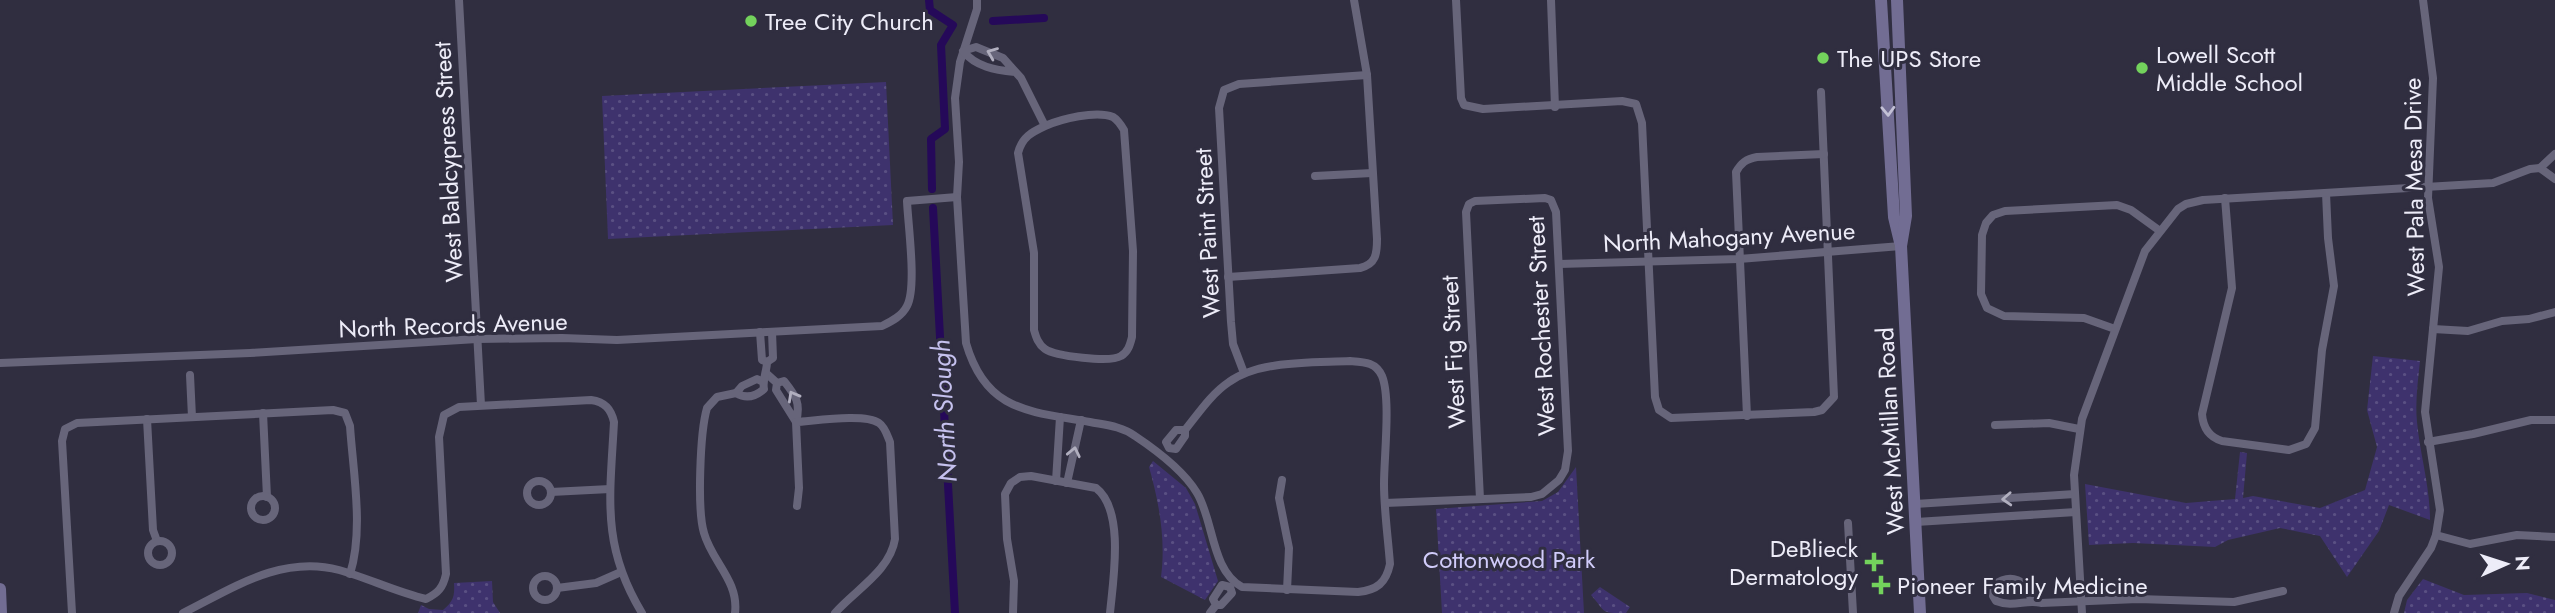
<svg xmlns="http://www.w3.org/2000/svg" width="2555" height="613" font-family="Jost,sans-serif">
	<defs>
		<pattern id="park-dots" width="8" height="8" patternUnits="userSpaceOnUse" patternTransform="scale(1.75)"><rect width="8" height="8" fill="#3e326d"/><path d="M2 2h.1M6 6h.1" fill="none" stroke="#5a5083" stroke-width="1.8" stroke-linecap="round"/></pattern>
	</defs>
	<rect width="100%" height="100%" fill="#302e40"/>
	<!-- park -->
	<g fill="url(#park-dots)">
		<path d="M886,82L893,225L608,239L602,96Z"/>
		<path d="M2373,356L2420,361C2418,381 2415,401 2417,422C2420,455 2430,486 2430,520L2389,505L2379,531L2347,577L2320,536L2280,528L2228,540L2215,547L2133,543L2089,545L2085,484L2186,503L2235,499L2240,452L2247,453L2243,498L2253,496L2320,508L2365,490L2377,447L2367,410Z"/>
		<path d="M1153,461L1186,488L1195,504L1218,581L1205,600L1161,577C1166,540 1159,502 1149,467Z"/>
		<path d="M1576,467L1584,613H1442L1436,509L1542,501L1558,492Z"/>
		<path d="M2423,579L2464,595L2527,593L2555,600V613H2404L2407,600Z"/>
		<path d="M492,581L493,602L500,613H418L421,605L429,609L443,610C453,602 455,596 454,583Z"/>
		<path d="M1600,587L1630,607L1626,613C1599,613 1607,613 1591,595Z"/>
	</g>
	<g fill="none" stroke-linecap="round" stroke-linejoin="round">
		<!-- canal -->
		<g stroke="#250959" stroke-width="8">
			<path d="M929,0L930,10L953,25L941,45L945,129L931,139L932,189"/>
			<path d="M993,21L1044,18"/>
			<path d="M933,208L955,613"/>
		</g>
		<!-- street -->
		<g stroke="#67657a" stroke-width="8">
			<path d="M459,0L481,405"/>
			<path d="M977,0V9L960,62L955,98L959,162L957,197L966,343C986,412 1029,411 1090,422C1105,425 1121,426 1135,436C1156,450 1184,471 1197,493C1214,521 1211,570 1242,587L1358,592C1377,590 1386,583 1390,564C1388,537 1384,510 1384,484C1384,457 1391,398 1382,376C1376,362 1364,362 1350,361C1314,363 1259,360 1229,382C1211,394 1198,414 1185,430V436L1176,449L1169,448L1166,442L1176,430H1185"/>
			<path d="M1456,0L1461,98L1464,105L1483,109L1622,101L1636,104L1642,123L1655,397L1659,410L1671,418L1814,412L1822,410L1834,397L1821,92"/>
			<path d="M1551,0L1555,107"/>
			<path d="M1015,72C995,70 976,67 963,51L976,47L1003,58L1021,78L1045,126C1061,119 1096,110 1113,117C1118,120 1121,125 1124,130L1133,251L1132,337C1130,345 1128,352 1121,356C1110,363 1055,356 1045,349C1038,344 1036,337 1034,330V253L1018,153C1022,137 1032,132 1045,126"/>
			<path d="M2540,168L2555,154"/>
			<path d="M1315,176L1372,173"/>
			<path d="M2225,198L2232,288L2202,414C2203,428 2209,437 2222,441L2289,450L2306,444L2315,428L2322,350L2334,286L2328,238L2326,193"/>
			<path d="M1559,264L1739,259L1901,246"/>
			<path d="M1228,277L1360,268C1376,264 1377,254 1377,239L1367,75L1354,0"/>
			<path d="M2115,329L2084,318L2004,316L1987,308L1981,294L1982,235L1986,223L1993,215L2005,211L2117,205L2131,210L2160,231"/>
			<path d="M2433,329L2468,331L2502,321L2529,319L2555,312"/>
			<path d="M760,332L762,360L767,362"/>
			<path d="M0,363L250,353L477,339L562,338L617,340L882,326C892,321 902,316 907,306C917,287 908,225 907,201L957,197"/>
			<path d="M1244,373L1233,344L1231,322L1219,108L1224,90L1239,84L1367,75"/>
			<path d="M767,374L777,383L784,381C796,396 801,403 796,422L776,390L777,383"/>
			<path d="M190,375L192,417"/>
			<path d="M763,382L757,379L742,386L736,393C746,399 755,397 764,389C762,380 767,371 767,362L773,358L772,332"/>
			<path d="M263,413L267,497"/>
			<path d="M1747,416L1736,172C1741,163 1746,159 1757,157L1824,154"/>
			<path d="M147,419L153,530L157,541"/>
			<path d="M1995,425L2049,423L2079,429"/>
			<path d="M2428,442L2473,434L2531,420H2555"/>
			<path d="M1282,480L1279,498L1289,548L1287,590"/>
			<path d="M1056,481L1060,417"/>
			<circle cx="539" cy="493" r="12"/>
			<path d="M1067,483L1081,420"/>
			<path d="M551,492L610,489"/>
			<circle cx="263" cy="508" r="12"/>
			<path d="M1385,503L1531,497L1542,494L1559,480L1565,470L1568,451L1556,212L1551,200L1545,198L1475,201L1469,204L1466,212L1480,499"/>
			<path d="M1915,504L2075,494"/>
			<path d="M797,506L799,488L796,422C814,421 865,413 879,423C885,427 887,435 890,442L895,539C890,571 855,590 835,613"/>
			<path d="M1916,522L2076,512"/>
			<path d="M1848,523L1853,613"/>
			<path d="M2436,535L2470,544L2517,535L2555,537"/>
			<circle cx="160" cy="553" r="12"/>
			<circle cx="545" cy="588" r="12"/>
			<path d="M557,588L596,583L621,572"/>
			<path d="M2031,600C2029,579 2010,573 1994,585L1993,596L1996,601C2014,608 2026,599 2041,603L2138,599L2234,602L2283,591"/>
			<path d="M72,613L62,441L65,429L77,423L333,410L345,413L350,426C353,472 364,530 350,574"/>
			<path d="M183,613C233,588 281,555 339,570C368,578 396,592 426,599C438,593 443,588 446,574L439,437L444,415L459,407L591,400C605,402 611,409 614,422C610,497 601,546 642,613"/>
			<path d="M735,613C739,581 712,562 704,533C697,510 700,432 707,408L717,397L736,393"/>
			<path d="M1013,613L1014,581L1007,539L1005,494L1011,483L1020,477L1031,476L1096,488C1125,510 1113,581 1110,613"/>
			<path d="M1210,613L1216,605L1213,599L1222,585L1230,587L1232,593L1221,605H1216"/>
			<path d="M2082,613L2074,475L2082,419L2145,251L2178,209L2186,204L2203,200L2493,183L2530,169L2540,168L2555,179"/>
			<path d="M2394,613L2399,596L2431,548L2436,535L2440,510L2425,412L2439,267L2428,198L2433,78L2423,0"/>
		</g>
		<!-- secondary -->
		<g stroke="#726d93" stroke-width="12">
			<path d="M1881,0L1894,217L1900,242"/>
			<path d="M1897,0L1906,216L1901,246L1920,613"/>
			<path d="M0,589L1,613"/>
		</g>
	</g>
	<!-- one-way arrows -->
	<defs><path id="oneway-chevron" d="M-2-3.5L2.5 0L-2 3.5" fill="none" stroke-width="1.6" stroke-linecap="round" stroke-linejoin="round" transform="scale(1.75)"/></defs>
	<g stroke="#b1afbf">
		<use href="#oneway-chevron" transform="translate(992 53) rotate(-158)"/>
		<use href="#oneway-chevron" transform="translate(793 396) rotate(-119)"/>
		<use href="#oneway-chevron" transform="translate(1074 452) rotate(-78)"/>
		<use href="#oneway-chevron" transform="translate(2007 499) rotate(177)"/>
	</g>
	<use stroke="#c2c0d5" href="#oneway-chevron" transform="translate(1888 111) rotate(88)"/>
	<!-- markers -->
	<g fill="#73d25c" stroke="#302e40" stroke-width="2.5">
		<circle cx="751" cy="21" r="7"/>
		<circle cx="1823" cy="58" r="7"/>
		<circle cx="2142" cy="68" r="7"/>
		<path d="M1870.5 551.5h7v7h7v7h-7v7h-7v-7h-7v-7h7z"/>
		<path d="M1877.5 574.5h7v7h7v7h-7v7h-7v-7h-7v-7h7z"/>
	</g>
	<g text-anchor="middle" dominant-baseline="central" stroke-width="6" stroke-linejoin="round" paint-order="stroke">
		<!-- poi labels -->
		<g font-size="24" fill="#edecf8" stroke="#302e40" text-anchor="start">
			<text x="765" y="21">Tree City Church</text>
			<text x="2156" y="54">Lowell Scott<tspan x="2156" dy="28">Middle School</tspan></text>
			<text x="1837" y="58">The UPS Store</text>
			<text x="1858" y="548" text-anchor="end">DeBlieck<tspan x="1858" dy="28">Dermatology</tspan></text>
			<text x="1897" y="585">Pioneer Family Medicine</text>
		</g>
		<!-- street labels -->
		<g font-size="24" fill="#edecf8" stroke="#302e40">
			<text transform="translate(448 162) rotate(-93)">West Baldcypress Street</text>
			<text transform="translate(2414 187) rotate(-91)">West Pala Mesa Drive</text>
			<text transform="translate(1207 233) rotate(-93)">West Paint Street</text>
			<text transform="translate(1729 237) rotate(-3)">North Mahogany Avenue</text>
			<text transform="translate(453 325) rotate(-2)">North Records Avenue</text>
			<text transform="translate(1541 326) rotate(-93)">West Rochester Street</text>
			<text transform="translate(1453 352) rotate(-93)">West Fig Street</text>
			<text transform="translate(1890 431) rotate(-93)">West McMillan Road</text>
		</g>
		<!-- park labels -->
		<g font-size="24" fill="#d1ccfa" stroke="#302e40">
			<text x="1509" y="559">Cottonwood Park</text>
		</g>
		<!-- water labels -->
		<g font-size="26" font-style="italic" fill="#c5c1ee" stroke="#302e40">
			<text transform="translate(944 411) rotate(-93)">North Slough</text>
		</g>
	</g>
	<!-- north arrow -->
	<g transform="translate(2506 564) rotate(87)" stroke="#302e40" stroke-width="5" paint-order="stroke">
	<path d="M0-5L12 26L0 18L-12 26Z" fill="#edecf8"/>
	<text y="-10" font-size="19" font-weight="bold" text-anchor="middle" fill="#edecf8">N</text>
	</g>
</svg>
